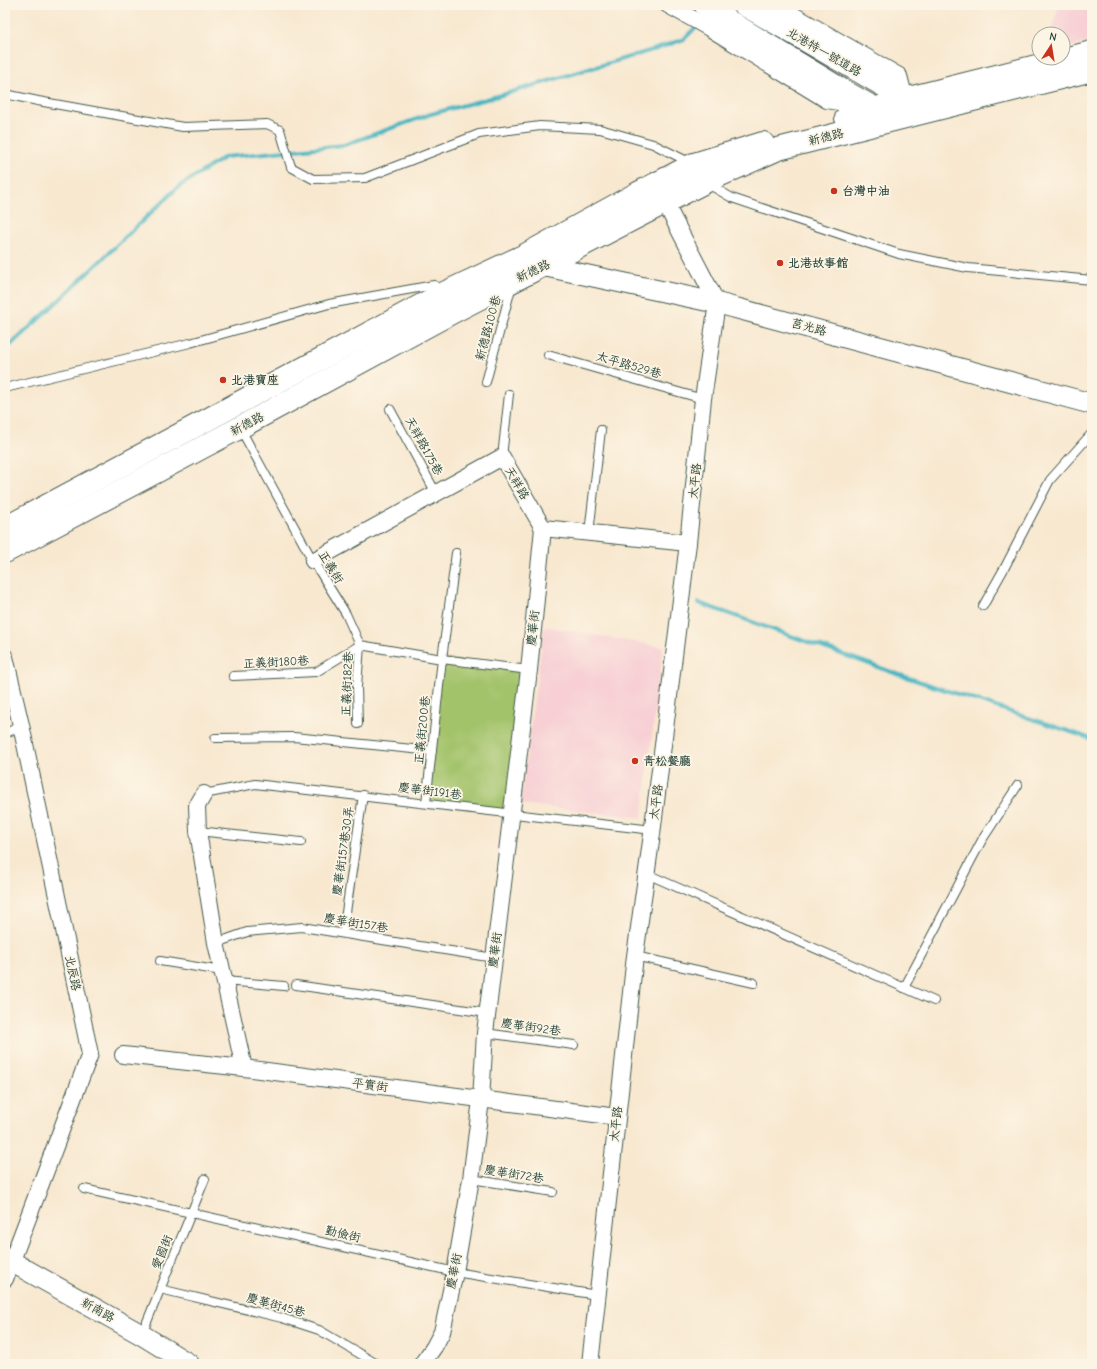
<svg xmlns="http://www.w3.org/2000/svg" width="1097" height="1369" font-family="'Comic Neue','LXGW WenKai TC',sans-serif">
	<rect width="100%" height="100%" fill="#fcf5e5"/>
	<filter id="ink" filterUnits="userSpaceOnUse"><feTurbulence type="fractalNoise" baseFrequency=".025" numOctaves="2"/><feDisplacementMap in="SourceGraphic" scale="8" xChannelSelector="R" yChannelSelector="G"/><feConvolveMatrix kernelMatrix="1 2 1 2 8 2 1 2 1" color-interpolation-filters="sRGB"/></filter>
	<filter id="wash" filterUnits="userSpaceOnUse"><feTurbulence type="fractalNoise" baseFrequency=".012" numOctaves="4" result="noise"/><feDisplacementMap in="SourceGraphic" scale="16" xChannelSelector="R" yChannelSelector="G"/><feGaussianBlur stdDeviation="0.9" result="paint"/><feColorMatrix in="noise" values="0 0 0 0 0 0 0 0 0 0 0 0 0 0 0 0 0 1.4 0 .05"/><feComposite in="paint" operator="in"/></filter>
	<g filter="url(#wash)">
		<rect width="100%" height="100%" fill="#f8e8d0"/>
		<!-- built -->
		<g fill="#f7cfd4">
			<path d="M1059,5H1092V41L1063,49V34H1050Z"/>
			<path d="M544,626L663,647L642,818L520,804Z"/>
		</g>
		<!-- green -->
		<path fill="#a3c36b" stroke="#618050" d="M442,659L529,670L511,813L426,803Z"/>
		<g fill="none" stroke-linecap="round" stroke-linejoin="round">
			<!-- stream -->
			<g stroke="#48b6c3" stroke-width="4">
				<path d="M5,350L55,304L177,188L225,157L344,145L431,114L505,94L656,49L684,39L697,26"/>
				<path d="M699,603L900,675L1092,739"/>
			</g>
		</g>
	</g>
	<g filter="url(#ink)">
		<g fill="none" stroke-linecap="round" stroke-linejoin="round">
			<!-- service casing -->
			<g stroke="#40574b" stroke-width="10">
				<g id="service">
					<path d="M5,94L38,101L183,127L267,124L280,130L291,167L313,179L365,178L479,134L540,126L600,129L653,144L691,163"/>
					<path d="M708,184L732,198L899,254L968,268L1092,280"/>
					<path d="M548,355L703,399"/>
					<path d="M486,382L512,285"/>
					<path d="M5,388L190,343L329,304L434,285L443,292"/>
					<path d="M390,409L436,493"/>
					<path d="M240,428L313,561L346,614L360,645L357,687L358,724"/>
					<path d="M502,457L509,394"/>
					<path d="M589,533L601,430"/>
					<path d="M983,606L1005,567L1050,480L1092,433"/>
					<path d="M360,645L442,659L529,670"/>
					<path d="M233,676L316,672L360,645"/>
					<path d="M5,734L21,725"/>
					<path d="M215,738L294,737L432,751"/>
					<path d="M204,794L255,784L653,830"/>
					<path d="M426,803L442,659L456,553"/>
					<path d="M198,831L301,842"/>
					<path d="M647,874L934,1001"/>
					<path d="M343,933L363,795"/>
					<path d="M216,943L247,932L302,927L494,958"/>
					<path d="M635,956L754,983"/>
					<path d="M160,961L222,971"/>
					<path d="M224,981L284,986"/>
					<path d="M296,985L487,1013"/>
					<path d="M904,988L982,840L1018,785"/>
					<path d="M485,1033L574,1045"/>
					<path d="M471,1179L553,1192"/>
					<path d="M84,1189L455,1272L597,1295"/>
					<path d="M160,1289L282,1318L319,1330L377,1364"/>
					<path d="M142,1334L205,1179"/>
				</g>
			</g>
			<!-- minor casing -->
			<g stroke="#40574b" stroke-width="18">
				<g id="minor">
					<path d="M668,5L711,29L827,100L868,107"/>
					<path d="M776,5L899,76L905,99"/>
					<path d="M543,528L688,543"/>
					<path d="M313,561L502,457L543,528"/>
					<path d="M5,657L21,725L90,1054L5,1279"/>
					<path d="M204,794L197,806L198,831L216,943L244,1068"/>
					<path d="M123,1055L244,1068L617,1117"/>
					<path d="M422,1364L434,1347L442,1332L455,1272L471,1179L481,1100L485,1033L529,670L543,528"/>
					<path d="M590,1364L635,956L652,834L688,543L703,399L717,303L660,193"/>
				</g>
			</g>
			<!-- tertiary casing -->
			<g stroke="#40574b" stroke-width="22">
				<g id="tertiary">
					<path d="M704,5L844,90L876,108L883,122L905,99L743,5"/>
					<path d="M535,261L544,266L717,303L1092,404"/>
					<path d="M5,1258L142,1335L189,1364"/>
				</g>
			</g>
			<!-- secondary casing -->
			<g stroke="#40574b" stroke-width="24">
				<g id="secondary">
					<path d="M846,118L905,99L1092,52"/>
					<path d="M5,528L444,293L525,255L638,193L694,164L763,143"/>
					<path d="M5,552L239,428L453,312L705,182L778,149L1092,70"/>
				</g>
			</g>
			<!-- service -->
			<use href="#service" stroke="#fff" stroke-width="8"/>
			<!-- minor -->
			<use href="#minor" stroke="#fff" stroke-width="16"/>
			<!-- tertiary -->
			<use href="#tertiary" stroke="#fff" stroke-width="20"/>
			<!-- secondary -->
			<use href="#secondary" stroke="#fff" stroke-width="22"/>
		</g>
	</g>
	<!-- markers -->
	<g fill="#c8321e" stroke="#fcf5e5" stroke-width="1.5">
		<circle cx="834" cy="191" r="4"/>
		<circle cx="780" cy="263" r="4"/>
		<circle cx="223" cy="380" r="4"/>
		<circle cx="635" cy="761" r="4"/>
	</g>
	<g text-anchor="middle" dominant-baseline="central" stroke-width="3.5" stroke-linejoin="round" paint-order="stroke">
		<!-- street labels -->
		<g font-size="12" fill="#1f3d34" stroke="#fcf5e5">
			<text transform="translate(824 52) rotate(30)">北港特一號道路</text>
			<text transform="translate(826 137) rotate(-14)">新德路</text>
			<text transform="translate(533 271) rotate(-26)">新德路</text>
			<text transform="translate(809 327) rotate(15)">莒光路</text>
			<text transform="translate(488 328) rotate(-75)">新德路100巷</text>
			<text transform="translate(629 365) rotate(16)">太平路529巷</text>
			<text transform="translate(247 424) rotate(-28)">新德路</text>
			<text transform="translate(424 446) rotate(61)">天祥路175巷</text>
			<text transform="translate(695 481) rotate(-84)">太平路</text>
			<text transform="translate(517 483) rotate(60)">天祥路</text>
			<text transform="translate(331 567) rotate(59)">正義街</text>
			<text transform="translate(533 628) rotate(-84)">慶華街</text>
			<text transform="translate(276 662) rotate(-3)">正義街180巷</text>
			<text transform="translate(347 684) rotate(-88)">正義街182巷</text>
			<text transform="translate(422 730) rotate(-84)">正義街200巷</text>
			<text transform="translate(430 791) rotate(7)">慶華街191巷</text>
			<text transform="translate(656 802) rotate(-83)">太平路</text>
			<text transform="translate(343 851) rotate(-82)">慶華街157巷30弄</text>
			<text transform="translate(356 923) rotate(9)">慶華街157巷</text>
			<text transform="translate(495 950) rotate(-83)">慶華街</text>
			<text transform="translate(73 973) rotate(78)">北辰路</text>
			<text transform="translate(531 1027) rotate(8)">慶華街92巷</text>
			<text transform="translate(370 1085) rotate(8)">平實街</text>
			<text transform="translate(616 1124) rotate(-84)">太平路</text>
			<text transform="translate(514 1174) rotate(9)">慶華街72巷</text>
			<text transform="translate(343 1234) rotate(13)">勤儉街</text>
			<text transform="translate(162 1252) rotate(-68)">愛國街</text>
			<text transform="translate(454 1271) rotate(-79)">慶華街</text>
			<text transform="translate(276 1305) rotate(15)">慶華街45巷</text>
			<text transform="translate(98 1310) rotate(29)">新南路</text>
		</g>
		<!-- poi labels -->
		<g font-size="12" font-weight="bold" fill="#1f3d34" stroke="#fcf5e5" text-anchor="start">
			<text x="842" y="191">台灣中油</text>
			<text x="788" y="263">北港故事館</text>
			<text x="231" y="380">北港寶座</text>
			<text x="643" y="761">青松餐廳</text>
		</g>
	</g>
	<!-- margin -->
	<rect width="1097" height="1369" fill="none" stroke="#fcf5e5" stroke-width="20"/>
	<!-- north arrow -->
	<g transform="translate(1051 46) rotate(12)"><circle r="19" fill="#fcf5e5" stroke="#a4ab9e"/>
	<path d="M0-3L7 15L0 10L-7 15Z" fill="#c8321e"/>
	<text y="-6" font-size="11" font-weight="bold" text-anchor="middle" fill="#1f3d34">N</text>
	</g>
</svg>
